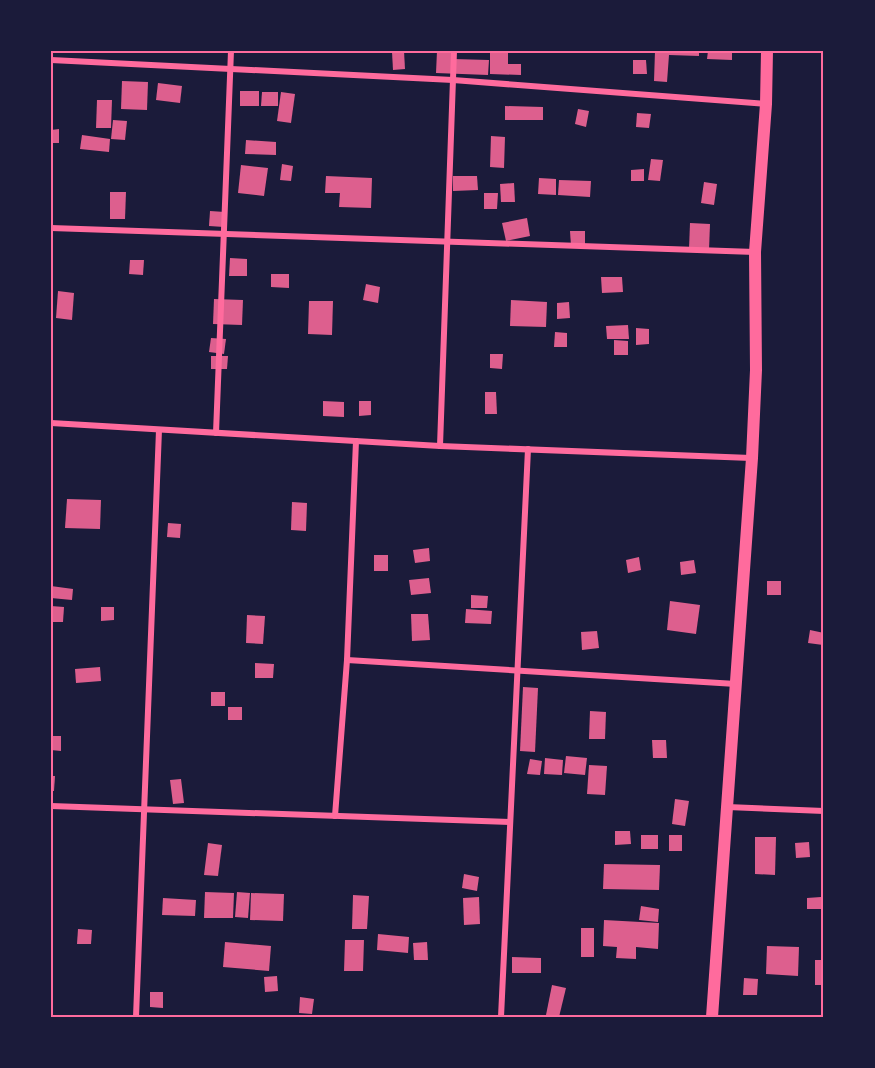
<svg xmlns="http://www.w3.org/2000/svg" width="875" height="1068" font-family="Spectral,serif">
	<rect width="100%" height="100%" fill="#1b1b3a"/>
	<!-- building -->
	<g fill="#dd5f8e">
		<path d="M404,51L405,69L393,70L392,52Z"/>
		<path d="M437,51H454L453,59L489,60L488,75L436,73Z"/>
		<path d="M490,51H508V64H521V75L490,74Z"/>
		<path d="M655,51H699V56L669,55L667,82L654,81Z"/>
		<path d="M708,51H732V60L707,59Z"/>
		<path d="M633,60H646L647,74H633Z"/>
		<path d="M122,81L148,82L147,110L121,109Z"/>
		<path d="M158,83L182,86L180,103L156,100Z"/>
		<rect x="240" y="91" width="19" height="15"/>
		<path d="M262,92H278V106H261Z"/>
		<path d="M281,92L295,94L291,123L277,121Z"/>
		<path d="M97,100H112L111,128H96Z"/>
		<path d="M505,106L543,107V120H505Z"/>
		<path d="M578,109L589,111L586,127L575,124Z"/>
		<path d="M637,113L651,114L649,128L636,127Z"/>
		<path d="M113,120L127,121L125,140L111,139Z"/>
		<path d="M59,129V143H51V130Z"/>
		<path d="M82,135L110,139L109,152L80,149Z"/>
		<path d="M491,136L505,137L504,168L490,167Z"/>
		<path d="M246,140L276,142V155L245,154Z"/>
		<path d="M651,159L663,160L660,181L648,180Z"/>
		<path d="M282,164L293,166L291,181L280,180Z"/>
		<path d="M241,165L268,168L264,196L238,193Z"/>
		<path d="M644,169V181H631V170Z"/>
		<path d="M326,176L372,178L371,208L339,207L340,193H325Z"/>
		<path d="M453,176H477L478,190L453,191Z"/>
		<path d="M539,178L556,179V195L538,194Z"/>
		<path d="M559,180L591,181L590,197L558,195Z"/>
		<path d="M704,182L717,184L714,205L701,203Z"/>
		<path d="M514,183L515,202H501L500,184Z"/>
		<path d="M110,192H126L125,219H110Z"/>
		<path d="M484,193H498L497,209H484Z"/>
		<path d="M210,211L225,212L224,227L209,226Z"/>
		<path d="M527,218L530,236L506,241L502,223Z"/>
		<path d="M690,223L710,224L709,250L689,249Z"/>
		<path d="M570,231H585V246H571Z"/>
		<path d="M230,258L247,259V276H229Z"/>
		<path d="M130,260H144L143,275L129,274Z"/>
		<path d="M271,274H289V288L271,287Z"/>
		<path d="M601,277H622L623,292L602,293Z"/>
		<path d="M366,284L380,287L378,303L363,300Z"/>
		<path d="M58,291L74,293L72,320L56,318Z"/>
		<path d="M214,299L243,300L242,325L213,324Z"/>
		<path d="M511,300L547,302L546,327L510,326Z"/>
		<path d="M309,301H333L332,335L308,334Z"/>
		<path d="M569,302L570,318L557,319V303Z"/>
		<path d="M628,325L629,339H607L606,326Z"/>
		<path d="M636,328L649,329V344L636,345Z"/>
		<path d="M555,332L567,333V347H554Z"/>
		<path d="M211,338L226,339L224,354L209,352Z"/>
		<path d="M614,340L628,341V355H614Z"/>
		<path d="M490,354H503L502,369L490,368Z"/>
		<path d="M211,356H228L227,369H211Z"/>
		<path d="M485,392H496L497,414H485Z"/>
		<path d="M323,401L344,402V417L323,416Z"/>
		<path d="M359,401H371V415L359,416Z"/>
		<path d="M67,499L101,500L100,529L65,528Z"/>
		<path d="M292,502L307,503L306,531L291,530Z"/>
		<path d="M168,523L181,524L180,538L167,537Z"/>
		<path d="M429,548L430,561L415,563L413,550Z"/>
		<rect x="374" y="555" width="14" height="16"/>
		<path d="M639,557L641,570L628,573L626,560Z"/>
		<path d="M694,560L696,573L681,575L680,562Z"/>
		<path d="M429,578L431,593L411,595L409,580Z"/>
		<rect x="767" y="581" width="14" height="14"/>
		<path d="M51,586L73,589L72,600L51,598Z"/>
		<path d="M471,595L488,596L487,608H471Z"/>
		<path d="M670,601L700,605L696,634L667,630Z"/>
		<path d="M51,606L64,607L63,622H51Z"/>
		<path d="M101,607H114V620L101,621Z"/>
		<path d="M466,609L492,611L491,624L465,623Z"/>
		<path d="M411,614H428L430,640L412,641Z"/>
		<path d="M247,615L265,616L263,644L246,643Z"/>
		<path d="M810,630L824,633L823,645L808,643Z"/>
		<path d="M597,631L599,648L582,650L581,632Z"/>
		<path d="M255,663L274,664L273,678H255Z"/>
		<path d="M100,667L101,681L76,683L75,669Z"/>
		<path d="M523,687L538,688L535,752L520,751Z"/>
		<rect x="211" y="692" width="14" height="14"/>
		<rect x="228" y="707" width="14" height="13"/>
		<path d="M590,711L606,712L605,739H589Z"/>
		<path d="M51,736H61V751L51,750Z"/>
		<path d="M652,740H666L667,758H653Z"/>
		<path d="M566,756L587,758L585,775L564,773Z"/>
		<path d="M545,758L563,760L562,775L544,774Z"/>
		<path d="M530,759L542,761L540,775L527,774Z"/>
		<path d="M589,765L607,766L605,795L587,794Z"/>
		<path d="M51,776H55L54,791H51Z"/>
		<path d="M181,779L184,803L173,804L170,780Z"/>
		<path d="M675,799L689,801L685,826L672,824Z"/>
		<path d="M615,831H630L631,844L615,845Z"/>
		<rect x="641" y="835" width="17" height="14"/>
		<rect x="669" y="835" width="13" height="16"/>
		<path d="M755,837H776L775,875L755,874Z"/>
		<path d="M809,842L810,857L796,858L795,843Z"/>
		<path d="M208,843L222,845L218,876L204,875Z"/>
		<path d="M604,864L660,865L659,890L603,889Z"/>
		<path d="M464,874L479,877L477,891L462,888Z"/>
		<path d="M205,892L234,893L233,918H204Z"/>
		<path d="M237,892L250,893L248,918L235,917Z"/>
		<path d="M251,893L284,894L283,921L250,920Z"/>
		<path d="M353,895L369,896L367,929H352Z"/>
		<path d="M479,897L480,924L464,925L463,898Z"/>
		<path d="M821,897L822,909H807V898Z"/>
		<path d="M163,898L196,900L195,916L162,915Z"/>
		<path d="M641,906L659,909L658,922L639,920Z"/>
		<path d="M604,920L659,923L658,949L636,947V959L616,958L617,947L603,946Z"/>
		<rect x="581" y="928" width="13" height="29"/>
		<path d="M78,929L92,930L91,944H77Z"/>
		<path d="M378,934L409,937L408,953L377,950Z"/>
		<path d="M345,940H364L363,971H344Z"/>
		<path d="M225,942L271,946L269,971L223,967Z"/>
		<path d="M427,942L428,960H414L413,943Z"/>
		<path d="M767,946L799,947L798,976L766,974Z"/>
		<path d="M512,957L541,958V973H512Z"/>
		<rect x="815" y="960" width="9" height="25"/>
		<path d="M277,976L278,991L265,992L264,977Z"/>
		<path d="M744,978L758,979L757,995H743Z"/>
		<path d="M552,985L566,988L559,1017L546,1015Z"/>
		<path d="M150,992H163V1008L150,1007Z"/>
		<path d="M300,997L314,999L312,1014L299,1013Z"/>
	</g>
	<g fill="none" stroke-linecap="round" stroke-linejoin="round">
		<!-- minor -->
		<g stroke="#ff6b9d" stroke-width="6">
			<path d="M51,60L453,80L766,104"/>
			<path d="M51,228L755,252"/>
			<path d="M51,423L440,446L751,458"/>
			<path d="M216,433L231,51"/>
			<path d="M440,446L454,51"/>
			<path d="M347,660L736,684"/>
			<path d="M51,806L510,822"/>
			<path d="M727,807L824,811"/>
			<path d="M335,816L347,660L356,441"/>
			<path d="M136,1017L159,430"/>
			<path d="M501,1017L528,449"/>
		</g>
		<!-- secondary -->
		<path stroke="#ff6b9d" stroke-width="12" d="M712,1017L752,458L756,370L755,252L766,104L767,51"/>
	</g>
	<!-- border -->
	<rect width="875" height="1068" fill="none" stroke="#1b1b3a" stroke-width="105"/>
	<rect x="52" y="52" width="770" height="964" fill="none" stroke="#ff6b9d" stroke-width="2"/>
</svg>
